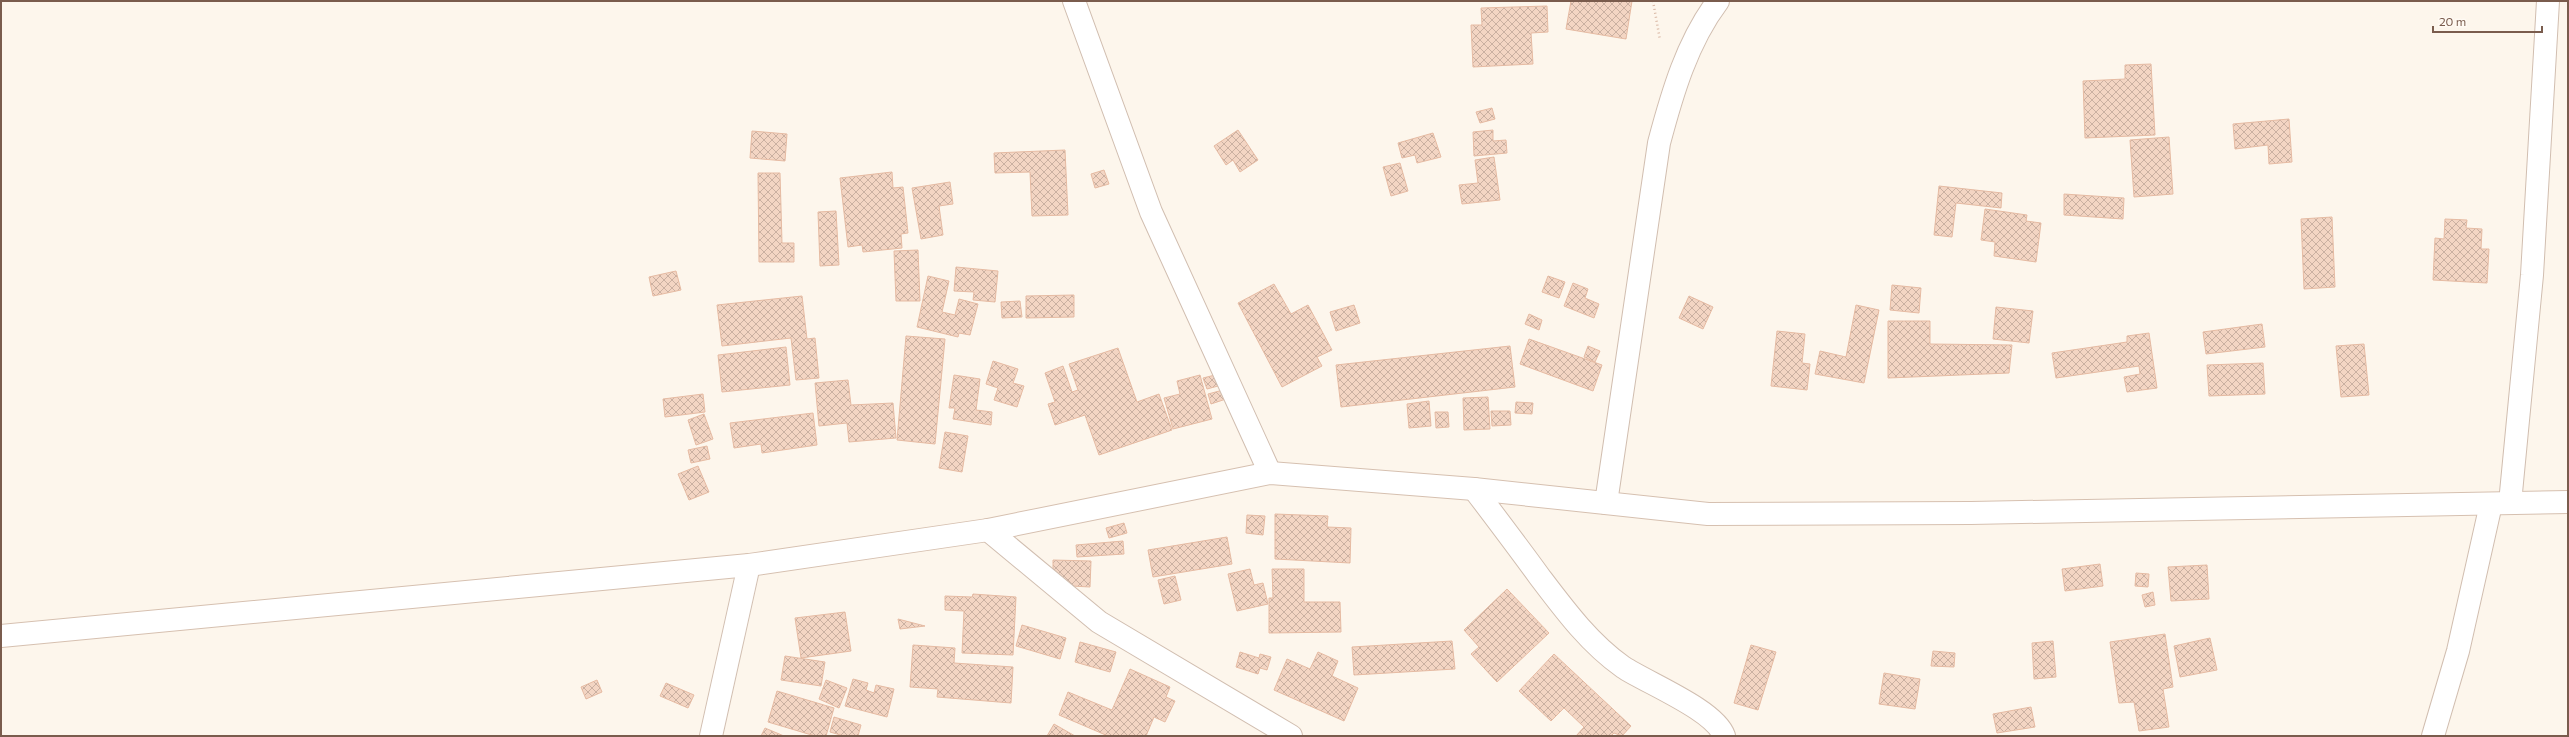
<svg xmlns="http://www.w3.org/2000/svg" width="2569" height="737" font-family="Commissioner,sans-serif">
	<defs>
		<pattern id="building-cross-hatch" width="8" height="8" patternUnits="userSpaceOnUse"><rect width="8" height="8" fill="#f3d5c3"/><path d="M0 0l8 8M0 8l8-8" fill="none" stroke="#cab0a1"/></pattern>
	</defs>
	<rect width="100%" height="100%" fill="#fdf6ec"/>
	<!-- building -->
	<g fill="url(#building-cross-hatch)" stroke="#e6bba3">
		<path d="M1571,1H1632L1626,39L1566,29Z"/>
		<path d="M1547,6L1548,32L1531,33L1533,64L1473,67L1471,25H1482L1481,8Z"/>
		<path d="M2151,64L2155,135L2085,138L2083,81L2125,79V65Z"/>
		<path d="M1492,108L1495,119L1480,123L1476,112Z"/>
		<path d="M2289,119L2292,162L2269,164L2268,145L2235,149L2233,124Z"/>
		<path d="M1238,130L1258,160L1240,172L1233,160L1226,165L1214,146Z"/>
		<path d="M1493,130V141L1506,140L1507,153L1474,156L1473,132Z"/>
		<path d="M752,131L787,134L785,161L750,158Z"/>
		<path d="M1433,133L1441,157L1417,163L1415,155L1402,158L1398,143Z"/>
		<path d="M2169,137L2173,194L2134,197L2130,140Z"/>
		<path d="M1065,150L1068,215L1032,216L1030,172L995,173L994,153Z"/>
		<path d="M1494,157L1500,200L1462,204L1459,185L1478,183L1475,160Z"/>
		<path d="M1400,163L1408,191L1391,196L1383,167Z"/>
		<path d="M1104,170L1109,184L1095,188L1091,174Z"/>
		<path d="M892,172L893,188L903,187L908,233L901,234L902,248L863,252L862,245L848,247L840,178Z"/>
		<path d="M758,173H780L782,243H794V262H759Z"/>
		<path d="M950,182L953,204L939,206L943,235L921,239L912,188Z"/>
		<path d="M1939,186L2002,193L2001,208L1956,203L1952,237L1934,235Z"/>
		<path d="M2064,194L2124,198L2123,219L2064,215Z"/>
		<path d="M1985,209L2027,215L2026,221L2041,223L2036,262L1994,256L1995,242L1981,240Z"/>
		<path d="M836,211L839,265L820,266L818,212Z"/>
		<path d="M2332,217L2335,287L2304,289L2301,219Z"/>
		<path d="M2445,219L2467,220L2466,228L2482,229L2481,249H2489L2487,283L2433,280L2435,238L2444,239Z"/>
		<path d="M918,250L920,301H896L894,251Z"/>
		<path d="M956,267L998,271L995,302L973,300L974,292L954,291Z"/>
		<path d="M676,271L681,290L653,296L649,277Z"/>
		<path d="M928,276L949,281L942,312L955,315L959,299L978,304L970,335L959,333L958,337L917,327Z"/>
		<path d="M1548,276L1565,282L1559,298L1542,292Z"/>
		<path d="M1573,283L1588,289L1585,298L1599,304L1594,318L1564,306Z"/>
		<path d="M1274,284L1291,314L1308,305L1332,350L1317,357L1322,366L1282,387L1238,303Z"/>
		<path d="M1892,285L1921,288L1919,313L1890,310Z"/>
		<path d="M1074,295V317L1026,318V296Z"/>
		<path d="M802,296L807,339L815,338L819,378L796,380L791,338L722,346L717,305Z"/>
		<path d="M1689,296L1713,307L1703,329L1679,318Z"/>
		<path d="M1020,301L1022,317L1002,318L1001,302Z"/>
		<path d="M1354,305L1360,323L1336,331L1330,312Z"/>
		<path d="M1856,305L1879,310L1864,383L1815,374L1820,351L1846,357Z"/>
		<path d="M1996,307L2033,311L2029,343L1993,339Z"/>
		<path d="M1529,314L1542,320L1539,330L1525,324Z"/>
		<path d="M1888,321H1930V344L2012,345L2009,373L1888,378Z"/>
		<path d="M2262,324L2265,347L2206,354L2203,332Z"/>
		<path d="M1777,331L1805,334L1802,363L1810,364L1807,390L1771,386Z"/>
		<path d="M2149,333L2157,388L2127,392L2124,377L2140,374L2139,366L2056,378L2052,353L2127,342V336Z"/>
		<path d="M906,336L945,339L935,444L897,440Z"/>
		<path d="M1529,339L1602,365L1593,391L1520,364Z"/>
		<path d="M2364,344L2369,395L2341,397L2336,346Z"/>
		<path d="M1510,346L1515,387L1341,407L1336,365Z"/>
		<path d="M1588,346L1600,351L1595,362L1584,357Z"/>
		<path d="M786,347L790,385L722,392L718,355Z"/>
		<path d="M1118,348L1137,402L1159,394L1172,430L1099,455L1085,415L1055,425L1048,404L1055,402L1045,373L1063,366L1072,392L1078,390L1069,364Z"/>
		<path d="M993,361L1018,369L1013,383L1024,386L1017,407L994,400L998,388L986,384Z"/>
		<path d="M2263,363L2265,394L2209,396L2207,365Z"/>
		<path d="M954,375L980,379L976,410L992,412L991,425L953,419L955,408H949Z"/>
		<path d="M1200,375L1212,419L1173,429L1164,398L1180,394L1177,381Z"/>
		<path d="M1215,375L1218,386L1207,389L1203,378Z"/>
		<path d="M848,380L851,405L893,403L896,438L849,442L847,423L819,426L815,383Z"/>
		<path d="M1223,390L1226,399L1211,404L1208,394Z"/>
		<path d="M703,394L705,412L665,417L663,399Z"/>
		<path d="M1488,397L1490,429L1464,430L1463,398Z"/>
		<path d="M1429,401L1431,426L1409,428L1407,404Z"/>
		<path d="M1516,402L1533,403L1532,414L1515,413Z"/>
		<path d="M1491,411H1510L1511,425L1492,426Z"/>
		<path d="M1435,412H1448L1449,427L1436,428Z"/>
		<path d="M813,413L817,445L762,453L761,444L734,448L730,423Z"/>
		<path d="M704,414L713,439L696,445L688,420Z"/>
		<path d="M945,432L968,436L962,472L939,468Z"/>
		<path d="M707,446L710,459L691,463L688,450Z"/>
		<path d="M698,466L709,492L689,500L678,474Z"/>
		<path d="M1275,514L1328,516L1327,527L1351,528L1350,563L1275,559Z"/>
		<path d="M1247,515L1265,516L1263,535L1246,533Z"/>
		<path d="M1124,523L1127,533L1109,538L1106,528Z"/>
		<path d="M1227,537L1232,564L1153,577L1148,550Z"/>
		<path d="M1123,541L1124,554L1077,557L1076,545Z"/>
		<path d="M1053,560L1091,561L1090,587L1053,585Z"/>
		<path d="M2100,564L2103,586L2065,591L2062,569Z"/>
		<path d="M2207,565L2209,599L2171,601L2168,567Z"/>
		<path d="M1250,569L1254,585L1263,583L1268,604L1237,611L1228,574Z"/>
		<path d="M1272,569H1304V602H1340L1341,632L1269,633V598H1273Z"/>
		<path d="M2136,573L2149,574L2148,587L2135,586Z"/>
		<path d="M1175,576L1181,600L1164,604L1158,580Z"/>
		<path d="M1507,589L1549,633L1497,682L1471,654L1479,647L1464,630Z"/>
		<path d="M2153,592L2155,605L2145,607L2142,595Z"/>
		<path d="M973,594L1016,597L1013,655L962,653L964,611L945,610V596L972,597Z"/>
		<path d="M845,612L851,651L801,658L795,618Z"/>
		<path d="M898,619L925,626L900,629Z"/>
		<path d="M1022,625L1066,638L1060,659L1016,646Z"/>
		<path d="M2165,634L2173,687L2163,689L2169,727L2139,731L2134,702L2119,703L2110,642Z"/>
		<path d="M2210,638L2217,670L2180,677L2174,646Z"/>
		<path d="M1452,641L1455,669L1354,675L1352,647Z"/>
		<path d="M2053,641L2056,677L2034,679L2032,643Z"/>
		<path d="M1080,642L1116,652L1110,672L1075,662Z"/>
		<path d="M913,645L955,648L954,663L1013,667L1011,703L937,697L938,689L910,687Z"/>
		<path d="M1751,645L1776,652L1758,710L1734,703Z"/>
		<path d="M1933,651L1955,653L1954,667L1931,666Z"/>
		<path d="M1240,652L1259,658L1260,654L1271,657L1267,670L1260,668L1258,674L1236,667Z"/>
		<path d="M1318,652L1338,661L1332,676L1358,688L1344,721L1274,690L1287,659L1310,669Z"/>
		<path d="M1554,654L1631,726L1622,736L1614,733L1611,736H1576L1584,727L1564,708L1551,721L1519,691Z"/>
		<path d="M785,656L825,662L821,686L781,680Z"/>
		<path d="M1130,669L1170,687L1166,697L1175,701L1165,722L1154,717L1146,736H1108L1059,715L1068,692L1112,710Z"/>
		<path d="M1884,673L1920,679L1915,709L1879,704Z"/>
		<path d="M853,679L868,683L866,690L874,693L876,685L894,689L887,717L845,706Z"/>
		<path d="M597,680L602,692L586,699L581,687Z"/>
		<path d="M826,680L847,688L839,708L819,699Z"/>
		<path d="M666,683L694,695L688,708L660,696Z"/>
		<path d="M777,691L834,708L826,736H815L768,722Z"/>
		<path d="M2031,707L2035,727L1997,733L1993,714Z"/>
		<path d="M834,717L861,725L858,736H844L830,732Z"/>
		<path d="M1054,724L1075,736H1047Z"/>
		<path d="M765,728L784,736H761Z"/>
	</g>
	<g fill="none" stroke-linecap="round" stroke-linejoin="round">
		<!-- street casing -->
		<g stroke="#d1beb0" stroke-width="24">
			<g id="street">
				<path d="M1074,1L1151,212L1270,473"/>
				<path d="M1474,489C1496,518 1518,547 1539,576C1564,609 1589,643 1623,667C1647,683 1715,710 1724,736"/>
				<path d="M1606,503L1659,143C1672,94 1687,42 1718,1"/>
				<path d="M2510,503L2532,275L2548,1"/>
				<path d="M988,530L1099,622L1291,736"/>
				<path d="M711,736L749,565"/>
				<path d="M2433,736L2458,651L2491,504"/>
			</g>
		</g>
		<!-- secondary casing -->
		<g stroke="#d6c0b0" stroke-width="24">
			<path id="secondary" d="M1,636L749,565L988,530L1270,473L1474,489L1708,514L1971,513L2568,502"/>
		</g>
		<!-- path -->
		<path stroke="#d9b8a5" stroke-width="2.5" stroke-dasharray="1 3" stroke-linecap="butt" d="M1653,1L1660,40"/>
		<!-- street -->
		<use href="#street" stroke="#fff" stroke-width="22"/>
		<!-- secondary -->
		<use href="#secondary" stroke="#fff" stroke-width="22"/>
	</g>
	<!-- border -->
	<rect width="2569" height="737" fill="none" stroke="#7a5c4d" stroke-width="4"/>
	<!-- scale -->
	<path d="M2433 26v6h109v-6" fill="none" stroke="#7a5c4d" stroke-width="2"/>
	<text x="2439" y="26" font-size="12" fill="#7a5c4d" stroke="#fffaf3" stroke-width="3" paint-order="stroke">20 m</text>
</svg>
